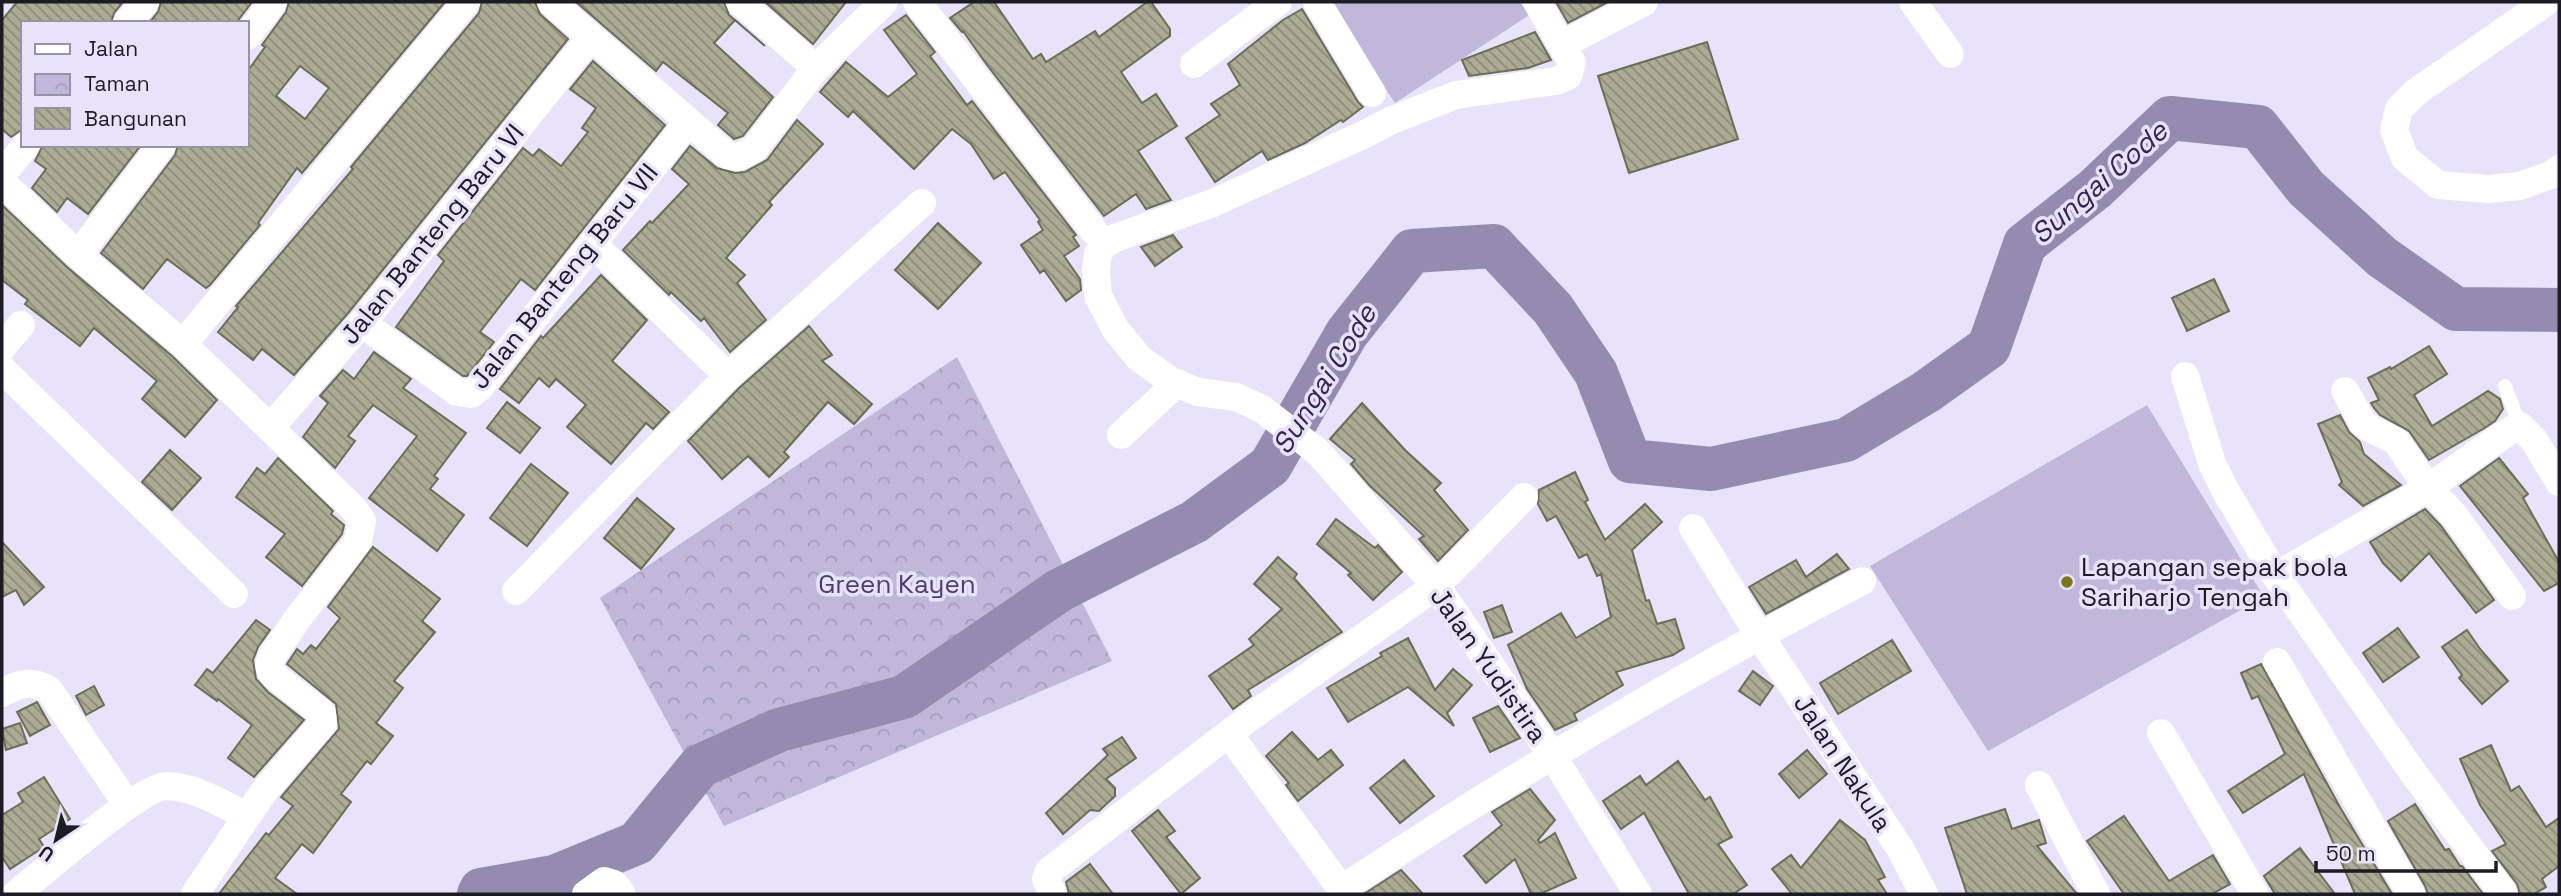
<svg xmlns="http://www.w3.org/2000/svg" width="2561" height="896" font-family="'Space Grotesk',sans-serif">
	<defs>
		<pattern id="park-crowns" width="20" height="18" patternUnits="userSpaceOnUse" patternTransform="scale(1.75)"><rect width="20" height="18" fill="#c1b7db"/><path d="M2 6a3 3 0 1 1 6 0M12 15a3 3 0 1 1 6 0" fill="none" stroke="#a59dbc"/></pattern>
		<pattern id="building-back-hatch" width="6" height="6" patternUnits="userSpaceOnUse" patternTransform="scale(1.75)"><rect width="6" height="6" fill="#acab93"/><path d="M-1 5l2 2M0 0l6 6M5-1l2 2" fill="none" stroke="#8b8a78"/></pattern>
	</defs>
	<rect width="100%" height="100%" fill="#e9e2fb"/>
	<!-- park -->
	<path fill="url(#park-crowns)" d="M957,357L1112,661L724,826L600,598Z"/>
	<!-- pitch -->
	<g fill="#c1b7db">
		<path d="M1328,2H1520L1529,15L1395,103Z"/>
		<path d="M2147,405L2264,597L1988,751L1870,566Z"/>
	</g>
	<g fill="none" stroke-linecap="round" stroke-linejoin="round">
		<!-- river -->
		<path stroke="#958bb1" stroke-width="44" d="M479,894L481,890L554,877L637,843L700,766L779,730L904,697L1060,590L1194,522L1270,466L1347,333L1412,251L1494,246L1553,309L1596,373L1630,461L1711,469L1846,440L1926,392L1989,347L2025,244L2095,189L2170,118L2258,127L2306,188L2382,257L2456,309L2559,310"/>
	</g>
	<!-- building -->
	<g fill="url(#building-back-hatch)" stroke="#6d6c56" stroke-width="2" fill-rule="evenodd">
		<path d="M17,2H123L114,13L111,23H23V129L11,137L2,129V20Z"/>
		<path d="M161,2H252L236,23H149L158,12Z"/>
		<path d="M289,2H445L302,173L297,168L258,223L260,225L210,285L206,288L167,259L143,289L101,253L175,155L178,145H247V72L265,47L262,45L286,12ZM300,66L329,88L305,119L276,96Z"/>
		<path d="M482,2H535L540,14L568,39L349,312L294,375L262,349L253,360L218,332L238,307L236,306L353,169L351,167L479,13Z"/>
		<path d="M576,2H724L729,15L765,46L735,20L714,43L773,97L743,136L734,139L718,125L728,113L663,62L656,71Z"/>
		<path d="M765,2H846L813,44Z"/>
		<path d="M974,2H994L1033,59L1041,54L1046,62L1095,31L1099,37L1147,2H1151L1170,29V36L1121,72L1142,103L1156,94L1177,126L1138,151L1171,200L1146,209L1136,194L1104,216L987,65L963,31L962,32L950,18Z"/>
		<path d="M1556,2H1608L1568,23Z"/>
		<path d="M1302,9L1358,102L1363,107L1343,122L1341,120L1305,143L1268,160L1262,151L1215,182L1186,138L1220,115L1211,104L1240,85L1228,64L1283,20Z"/>
		<path d="M906,15L935,52L930,56L967,105L972,101L1076,235L1073,237L1079,246L1064,256L1080,279L1081,290L1066,301L1044,270L1040,273L1021,245L1043,230L1038,222L1040,220L1005,172L994,179L971,144L952,129L914,169L853,111L848,117L820,92L846,62L888,97L917,74L884,30Z"/>
		<path d="M1535,32L1551,60L1528,68L1469,76L1462,60Z"/>
		<path d="M1707,42L1738,139L1629,173L1598,76Z"/>
		<path d="M593,61L665,125L535,290L521,279L480,332L494,342L467,376H463L396,327L444,261L438,255L523,148L533,156L539,149L561,166L588,132L582,128L596,108L570,89Z"/>
		<path d="M797,120L823,144L769,202L772,205L726,258L745,275L737,283L766,320L730,352L704,318L701,321L671,292L669,295L623,250L650,221L652,223L689,184L672,169L690,146L717,168L735,173L745,172L767,160Z"/>
		<path d="M43,145H141L88,214L67,198L57,212L32,188L46,169L35,161Z"/>
		<path d="M2,205L67,267L172,356L217,400L185,437L142,399L157,381L94,328L80,346L25,304L28,300L2,280Z"/>
		<path d="M938,223L981,263L938,309L895,270Z"/>
		<path d="M1173,235L1182,247L1155,266L1141,247Z"/>
		<path d="M601,275L647,320L612,361L669,412L653,429L646,423L611,464L567,427L586,405L556,379L549,387L539,378L519,403L500,389L541,336L543,338Z"/>
		<path d="M2214,279L2229,311L2187,331L2172,298Z"/>
		<path d="M809,326L832,355L822,361L872,404L854,424L828,402L784,452L789,457L769,477L748,456L722,479L688,441L739,388Z"/>
		<path d="M2429,346L2447,374L2414,395L2432,426L2488,391L2500,399L2503,409L2495,421L2483,429L2429,460L2409,431L2380,415L2374,408L2371,403L2379,400L2368,378L2390,367L2391,369Z"/>
		<path d="M374,352L411,379L403,388L466,433L434,476L438,479L430,489L464,515L437,551L369,498L417,436L373,405L348,436L355,441L335,468L303,437L328,403L320,396L343,370L354,379Z"/>
		<path d="M507,402L540,428L520,453L487,428Z"/>
		<path d="M1362,403L1405,450L1441,483L1434,490L1468,530L1438,561L1419,539L1424,536L1370,486L1351,464L1355,460L1330,439Z"/>
		<path d="M2340,415L2349,432L2360,442L2364,454L2401,485L2363,506L2339,485L2342,482L2318,424Z"/>
		<path d="M170,450L201,478L172,510L142,482Z"/>
		<path d="M278,458L333,511L331,514L344,525L342,534L302,586L266,557L285,534L236,497L257,468L265,474Z"/>
		<path d="M2499,458L2528,494L2523,498L2559,562V583L2544,591L2460,486Z"/>
		<path d="M531,464L568,493L527,546L490,518Z"/>
		<path d="M1575,472L1588,500L1585,502L1605,540L1645,504L1662,522L1632,550L1646,601L1649,600L1657,624L1675,619L1684,648L1673,655L1616,672L1623,685L1574,714L1577,720L1555,730L1527,689L1508,645L1561,613L1576,638L1611,617L1601,574L1597,576L1587,554L1579,558L1556,516L1547,521L1538,504L1539,490Z"/>
		<path d="M637,498L674,529L641,569L604,538Z"/>
		<path d="M2425,509L2441,526L2494,600L2476,613L2429,553L2401,581L2383,563L2370,542Z"/>
		<path d="M1336,519L1375,548L1378,545L1402,572L1373,600L1348,575L1351,573L1317,544Z"/>
		<path d="M2,542L44,587L24,605L16,590L2,597Z"/>
		<path d="M373,547L440,599L422,621L435,632L394,681L403,688L376,723L393,736L371,764L367,761L341,794L351,802L313,853L302,844L275,878L297,894H219L266,833L269,835L293,806L281,797L339,729L336,704L287,664L297,649L303,654L311,645L316,649L340,618L328,607Z"/>
		<path d="M1837,554L1849,569L1766,614L1749,587L1796,560L1806,577Z"/>
		<path d="M1278,557L1297,574L1294,578L1342,632L1248,690L1251,696L1233,709L1209,676L1254,645L1249,639L1282,609L1254,584Z"/>
		<path d="M1502,605L1512,632L1494,638L1484,612Z"/>
		<path d="M256,620L270,630L258,647L253,660L256,679L268,692L304,720L254,777L228,758L252,725L218,699L217,701L195,685L207,669L213,673Z"/>
		<path d="M2398,628L2419,657L2383,682L2363,653Z"/>
		<path d="M2467,630L2480,649L2508,681L2482,704L2459,678L2462,675L2442,647Z"/>
		<path d="M1408,638L1435,690L1453,669L1472,685L1447,713L1454,726L1408,687L1348,722L1327,688L1382,656L1380,653Z"/>
		<path d="M1892,640L1911,671L1838,714L1820,683Z"/>
		<path d="M2261,664L2341,809L2392,894H2355L2304,774L2243,813L2228,791L2285,754L2258,696L2252,699L2241,673Z"/>
		<path d="M1753,671L1773,686L1760,705L1739,691Z"/>
		<path d="M94,686L104,705L86,715L76,696Z"/>
		<path d="M37,702L50,725L30,736L17,712Z"/>
		<path d="M1498,706L1520,738L1490,752L1473,718Z"/>
		<path d="M20,723L27,743L6,750L2,729Z"/>
		<path d="M1292,732L1318,760L1331,750L1343,765L1298,801L1286,785L1289,783L1266,756Z"/>
		<path d="M1122,737L1136,758L1106,779L1115,788V796L1099,811L1090,810L1063,834L1046,813L1108,755L1103,749Z"/>
		<path d="M2491,745L2511,791L2519,786L2546,827L2559,818V866L2542,879L2546,887L2534,894H2520L2517,884L2492,851L2506,844L2480,805L2460,759Z"/>
		<path d="M1807,750L1827,774L1799,798L1779,774Z"/>
		<path d="M1404,760L1434,796L1400,823L1370,788Z"/>
		<path d="M1678,761L1705,800L1710,797L1732,837L1718,844L1747,885L1733,894H1689L1644,813L1621,829L1603,801L1640,776L1646,785Z"/>
		<path d="M44,777L70,819L39,839L44,847L10,869L2,857V815L23,802L18,793Z"/>
		<path d="M1530,789L1555,820L1538,840L1540,843L1555,833L1576,878L1540,894H1531L1515,859L1486,883L1464,856L1502,825L1492,812Z"/>
		<path d="M2415,804L2445,850L2449,849L2460,866H2462L2483,894H2428L2425,886L2388,821Z"/>
		<path d="M2005,809L2012,829L2039,820L2046,843L2037,846L2077,894H1967L1945,828Z"/>
		<path d="M1158,810L1175,831L1166,837L1200,878L1181,894L1132,831Z"/>
		<path d="M2124,816L2169,881L2213,855L2230,884L2212,894H2124L2087,841Z"/>
		<path d="M1840,820L1865,840L1885,877L1878,880L1887,894H1792L1772,869L1791,855L1801,868Z"/>
		<path d="M2300,848L2335,894H2275L2264,876Z"/>
		<path d="M1090,864L1113,894H1069L1066,882Z"/>
		<path d="M1401,870L1423,894H1364Z"/>
	</g>
	<g fill="none" stroke-linecap="round" stroke-linejoin="round">
		<!-- lane -->
		<path stroke="#fff" stroke-width="14" d="M2505,386L2520,426"/>
		<!-- street -->
		<g stroke="#fff" stroke-width="28">
			<path d="M551,2L727,155L738,157L754,149L816,68L884,2"/>
			<path d="M740,2L816,68"/>
			<path d="M917,2L1094,231"/>
			<path d="M1317,2L1372,93"/>
			<path d="M1537,2L1572,63L1568,76L1556,81L1456,95L1392,120L1365,134L1213,203L1115,238L1103,245L1098,254L1096,270L1098,296L1116,330L1139,358L1171,381L1198,392L1236,397L1262,409L1318,452L1436,586L1552,755L1638,894"/>
			<path d="M1913,2L1950,54"/>
			<path d="M2546,2L2416,92L2399,109L2394,130L2405,158L2438,185L2489,189L2519,186L2551,175L2559,169"/>
			<path d="M127,23L145,2"/>
			<path d="M247,36L273,2"/>
			<path d="M1563,44L1644,2"/>
			<path d="M1194,64L1278,2"/>
			<path d="M2,175L26,145"/>
			<path d="M2,182L78,255L183,344L354,509L362,521L358,541L298,618L272,656L269,665L272,673L278,679L322,713L323,723L266,789L247,816C222,804 194,786 166,786C140,787 42,874 16,894"/>
			<path d="M593,244L728,376"/>
			<path d="M78,255L162,145"/>
			<path d="M362,323L457,392L471,394L479,388L688,122"/>
			<path d="M183,344L466,2"/>
			<path d="M2,347L21,325"/>
			<path d="M2,369L234,594"/>
			<path d="M2185,376L2212,463L2225,490L2276,576L2414,774L2504,894"/>
			<path d="M2345,391L2363,423L2369,428L2396,441L2428,488L2454,515L2512,596"/>
			<path d="M270,428L362,323L590,38"/>
			<path d="M1121,435L1177,383"/>
			<path d="M1693,528L1759,635L1901,850L1924,894"/>
			<path d="M2276,576L2428,488L2509,431L2520,426L2534,440L2559,482"/>
			<path d="M516,591L728,376L922,203"/>
			<path d="M2277,662L2411,894"/>
			<path d="M2,693C18,684 32,679 49,690L127,804"/>
			<path d="M2161,733L2255,894"/>
			<path d="M1229,734L1342,890"/>
			<path d="M2039,785L2096,894"/>
			<path d="M195,894L247,816"/>
			<path d="M586,894L604,881L614,884L622,894"/>
			<path d="M1053,894L1046,879L1049,871L1249,718L1436,586L1524,497"/>
			<path d="M1344,894L1342,890L1354,881C1518,773 1688,672 1862,581"/>
		</g>
	</g>
	<!-- markers -->
	<circle fill="#7b7519" stroke="#e9e2fb" stroke-width="2.5" cx="2067" cy="582" r="7"/>
	<g text-anchor="middle" dominant-baseline="central" stroke-width="7" stroke-linejoin="round" paint-order="stroke">
		<!-- street labels -->
		<g font-size="26" fill="#1d1b24" stroke="#e9e2fb">
			<text transform="translate(432 234) rotate(-51)">Jalan Banteng Baru VI</text>
			<text transform="translate(564 276) rotate(-51)">Jalan Banteng Baru VII</text>
			<text transform="translate(1489 665) rotate(55)">Jalan Yudistira</text>
			<text transform="translate(1843 763) rotate(57)">Jalan Nakula</text>
		</g>
		<!-- poi labels -->
		<g font-size="26" fill="#1d1b24" stroke="#e9e2fb" text-anchor="start">
			<text x="2081" y="567">Lapangan sepak bola<tspan x="2081" dy="30">Sariharjo Tengah</tspan></text>
		</g>
		<!-- park labels -->
		<g font-size="26" fill="#4d3c71" stroke="#e9e2fb">
			<text x="897" y="584">Green Kayen</text>
		</g>
		<!-- water labels -->
		<g font-size="28" font-style="italic" fill="#352355" stroke="#e9e2fb">
			<text transform="translate(2099 182) rotate(-41)">Sungai Code</text>
			<text transform="translate(1324 379) rotate(-58)">Sungai Code</text>
		</g>
	</g>
	<!-- border -->
	<rect width="2561" height="896" fill="none" stroke="#1d1b24" stroke-width="7"/>
	<!-- legend -->
	<rect x="21" y="21" width="228" height="126" fill="#e9e2fb" stroke="#9792a5" stroke-width="2"/>
	<rect x="35" y="44" width="35" height="10" fill="#ffffff" stroke="#9792a5" stroke-width="2"/>
	<text x="84" y="56" font-size="21" fill="#1d1b24">Jalan</text>
	<rect x="35" y="74" width="35" height="21" fill="url(#park-crowns)" stroke="#9792a5" stroke-width="2"/>
	<text x="84" y="91" font-size="21" fill="#1d1b24">Taman</text>
	<rect x="35" y="108" width="35" height="21" fill="url(#building-back-hatch)" stroke="#9792a5" stroke-width="2"/>
	<text x="84" y="126" font-size="21" fill="#1d1b24">Bangunan</text>
	<!-- north arrow -->
	<g transform="translate(56 840) rotate(215)" stroke="#e9e2fb" stroke-width="5" paint-order="stroke">
	<path d="M0-5L12 26L0 18L-12 26Z" fill="#1d1b24"/>
	<text y="-10" font-size="19" font-weight="bold" text-anchor="middle" fill="#1d1b24">U</text>
	</g>
	<!-- scale -->
	<path d="M2316 861v10h180v-10" fill="none" stroke="#1d1b24" stroke-width="3.5"/>
	<text x="2326" y="861" font-size="21" fill="#1d1b24" stroke="#e9e2fb" stroke-width="5" paint-order="stroke">50 m</text>
</svg>
